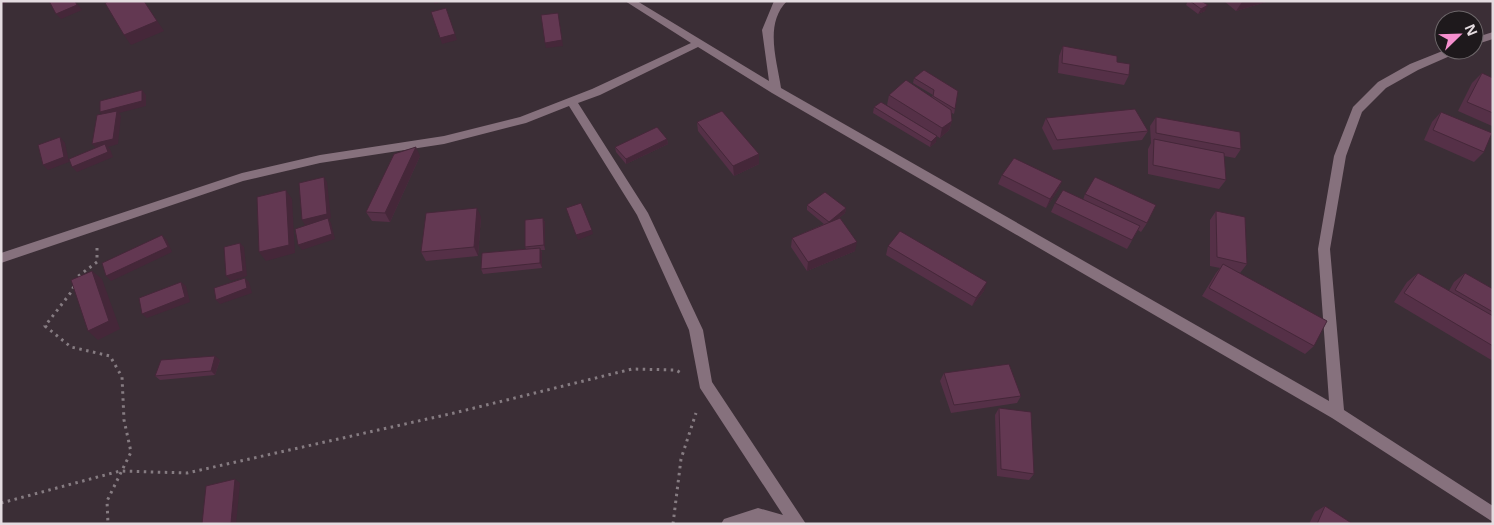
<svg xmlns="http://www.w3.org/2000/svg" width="1494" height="525" font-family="'Open Sans',sans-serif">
	<rect width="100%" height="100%" fill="#3b2e36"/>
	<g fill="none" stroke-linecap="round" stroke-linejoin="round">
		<!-- path -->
		<g stroke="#867c82" stroke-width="3" stroke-dasharray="2.5 4.5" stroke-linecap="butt">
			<path d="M97,248V262L77,277L72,291L45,326L71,347L110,356L122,377L124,420L131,452L107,501L108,524"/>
			<path d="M1,503L120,471L187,473L454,413L632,369L676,370L681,373"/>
			<path d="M673,524L681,459L696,413"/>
		</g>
		<!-- minor -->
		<g fill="#86717d" fill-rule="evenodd">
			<path d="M625,1H637L769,81L762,30L774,1H787C764,24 777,60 781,88L1329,401L1318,249L1334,156L1353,107L1378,82L1410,64L1445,50H1460L1459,52L1418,70L1386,88L1362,112L1346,156L1330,249L1344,410L1493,506V522L1332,418L772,93L698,47L600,95L578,103L648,213L703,330L712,382L806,524H721L724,519L758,508L783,515L700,388L689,330L637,215L569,106L526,123L444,144L320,163L243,181L1,263V253L242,173L320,155L444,136L520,117L592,89L691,43Z"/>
			<path d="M1493,32V39L1474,45V38Z"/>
		</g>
	</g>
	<!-- wall -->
	<g fill="#553047">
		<path d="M1188,1H1201L1205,11L1198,14L1186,5Z"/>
		<path d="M1224,1H1267L1266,2L1236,11Z"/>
		<path d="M1063,46L1117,62L1129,75L1124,85L1058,73L1059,56Z"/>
		<path d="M924,70L955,109L954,114L952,113V121L949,130L940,138L887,105L889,95L932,97L933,95L913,83L914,78Z"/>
		<path d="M1482,73L1493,78V125L1492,126L1458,111L1472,83Z"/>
		<path d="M874,107L936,142L930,147L873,113Z"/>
		<path d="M1441,112L1484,152L1474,162L1424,140L1432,122Z"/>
		<path d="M1156,117L1241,149L1235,158L1224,156L1226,180L1219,189L1148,174V149L1151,143L1150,126Z"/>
		<path d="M1046,118L1148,131L1142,140L1053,150L1042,128Z"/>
		<path d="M697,122L759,164L734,176L698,131Z"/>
		<path d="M667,139L668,144L626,164L616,152L615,147Z"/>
		<path d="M420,156L390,222L372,221L366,212Z"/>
		<path d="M1002,175L1062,181L1058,190L1046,208L998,184Z"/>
		<path d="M1085,194L1147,223L1141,232L1138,230L1127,249L1051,212L1055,203L1083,200Z"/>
		<path d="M807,205L846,208L845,213L838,219L855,251L807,271L791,247L792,238L824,224L807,210Z"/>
		<path d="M1216,211L1247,264L1240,273L1238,272L1314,346L1305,354L1202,296L1216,273L1220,268L1210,266V220Z"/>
		<path d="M481,217L478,256L426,261L421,252Z"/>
		<path d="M543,218L545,223V250H541L542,253V268L483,274L481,269L526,249L525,247Z"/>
		<path d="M888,246L984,291L972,306L886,255Z"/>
		<path d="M1418,273L1449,291L1454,282L1465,273L1493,289V361L1394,302L1407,282Z"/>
		<path d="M220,360L215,375L160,380L155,376Z"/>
		<path d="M944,373L1021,396L1017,403L951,413L940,381Z"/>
		<path d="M999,408L1034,474L1029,480L997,476L995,415Z"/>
		<path d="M1325,506L1353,524H1309L1315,512Z"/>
	</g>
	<!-- shaded-wall -->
	<g fill="#452739">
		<path d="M1,1H10L1,5Z"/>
		<path d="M75,1L82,10L61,19L56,14Z"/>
		<path d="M144,1L164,31L131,45L124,35Z"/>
		<path d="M434,1H442L435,4Z"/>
		<path d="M1267,1L1266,2L1236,11L1242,2Z"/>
		<path d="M1208,5L1205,11L1198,14L1201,9Z"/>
		<path d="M559,18L563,46L546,48L545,43Z"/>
		<path d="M455,34L457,40L442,44L440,38Z"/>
		<path d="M142,90L146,95V106L119,113L121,116L118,144L108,147L110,149L113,157L77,172L72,167L97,149L92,144L104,117L100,112Z"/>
		<path d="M952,121L949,130L940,138L942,128Z"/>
		<path d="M937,136L936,142L930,147L931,142Z"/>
		<path d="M60,137L65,143L69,162L48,170L43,165Z"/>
		<path d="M667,139L668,144L626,164V159Z"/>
		<path d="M416,147L420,156L390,222L385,213Z"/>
		<path d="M759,154V164L734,176L733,166Z"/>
		<path d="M324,177L327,182L331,218L329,219L331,223L335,239L302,250L298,245L328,219L305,225L302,220Z"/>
		<path d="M1062,181L1058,190L1046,208L1050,199Z"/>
		<path d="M286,190L292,199L295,253L266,261L259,252Z"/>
		<path d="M477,208L481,217L478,256L474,247Z"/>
		<path d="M846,208L845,213L828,227L829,222Z"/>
		<path d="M543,218L545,223V250L544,245Z"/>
		<path d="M592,230L593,234L578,240L576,235Z"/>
		<path d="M162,235L167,240L172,252L111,281L106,276Z"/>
		<path d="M857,242L855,251L807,271L808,262Z"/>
		<path d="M240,243L244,247L247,276L231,281L226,276Z"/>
		<path d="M540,248L542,253V268L540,263Z"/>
		<path d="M92,271L102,279L120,329L98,340L88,331Z"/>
		<path d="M245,278L249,282L252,293L220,304L216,300Z"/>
		<path d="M181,282L186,286L190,302L147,318L142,314Z"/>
		<path d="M987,282L984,291L972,306L976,298Z"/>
		<path d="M215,356L220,360L215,375L211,371Z"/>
		<path d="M235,479L240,483L236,524H230Z"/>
	</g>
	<!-- building -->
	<g fill="#633852" stroke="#452739">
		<path d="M49,1H75L77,5L56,14Z"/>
		<path d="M109,1H144L157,21L124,35L105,3Z"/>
		<path d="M1190,1H1201L1208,5L1201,9Z"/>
		<path d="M446,8L455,34L440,38L431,12Z"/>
		<path d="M558,13L562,40L545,43L541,15Z"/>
		<path d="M1063,46L1117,56V62L1130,64L1129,75L1062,63Z"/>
		<path d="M924,70L958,91L955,109L933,96L934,90L914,78Z"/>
		<path d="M1482,73L1493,78V113L1467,102Z"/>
		<path d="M906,80L951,110L952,121L942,128L889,95Z"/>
		<path d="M142,90V101L100,112V101Z"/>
		<path d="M881,102L937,136L931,142L874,107Z"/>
		<path d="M1135,109L1148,131L1057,140L1046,118Z"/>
		<path d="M117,111L113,139L92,144L97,115Z"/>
		<path d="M722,111L759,154L733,166L697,122Z"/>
		<path d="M1441,112L1492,133L1484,152L1433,130Z"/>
		<path d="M1156,117L1240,132L1241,149L1156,133Z"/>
		<path d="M657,127L667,139L626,159L615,147Z"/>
		<path d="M60,137L64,157L43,165L38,145Z"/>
		<path d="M1154,139L1224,153L1226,180L1153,165Z"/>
		<path d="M105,144L108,152L72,167L69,159Z"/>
		<path d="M416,147L385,213L366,212L394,154Z"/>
		<path d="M1014,158L1062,181L1050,199L1002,175Z"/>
		<path d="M324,177L327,214L302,220L299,183Z"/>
		<path d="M1095,177L1156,205L1147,223L1085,194Z"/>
		<path d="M286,190L289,245L259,252L257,197Z"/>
		<path d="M1063,190L1140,226L1132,240L1055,203Z"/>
		<path d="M825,192L846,208L829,222L807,205Z"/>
		<path d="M581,203L592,230L576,235L566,208Z"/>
		<path d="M477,208L474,247L421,252L426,213Z"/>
		<path d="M1216,211L1245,217L1247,264L1217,257Z"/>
		<path d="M328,218L332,234L298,245L295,229Z"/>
		<path d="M543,218L544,245L525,247V220Z"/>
		<path d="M840,218L857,242L808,262L792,238Z"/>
		<path d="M900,231L987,282L976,298L888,246Z"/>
		<path d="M162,235L168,247L106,276L102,263Z"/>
		<path d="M240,243L243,271L226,276L224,247Z"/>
		<path d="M540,248V263L481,269L482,253Z"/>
		<path d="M1223,264L1327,321L1314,346L1209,288Z"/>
		<path d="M92,271L109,321L88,331L71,280Z"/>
		<path d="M1418,273L1493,316V346L1404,293Z"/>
		<path d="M1465,273L1493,289V312L1455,290Z"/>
		<path d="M245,278L247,288L216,300L214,288Z"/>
		<path d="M181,282L185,297L142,314L139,298Z"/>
		<path d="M215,356L211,371L155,376L161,360Z"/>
		<path d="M1009,364L1021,396L954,405L944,373Z"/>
		<path d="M999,408L1031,412L1034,474L1001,469Z"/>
		<path d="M235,479L231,523L202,524L206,486Z"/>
		<path d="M1325,506L1353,524H1317Z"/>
	</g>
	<!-- border -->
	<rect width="1494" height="525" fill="none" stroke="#e4dce0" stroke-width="5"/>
	<!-- north arrow -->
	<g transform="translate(1459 35) rotate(67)"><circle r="24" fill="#1e191c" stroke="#6d676a"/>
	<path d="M0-4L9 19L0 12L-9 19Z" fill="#f690cf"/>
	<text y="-8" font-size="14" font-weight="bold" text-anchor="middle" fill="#e4dce0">N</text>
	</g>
</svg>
